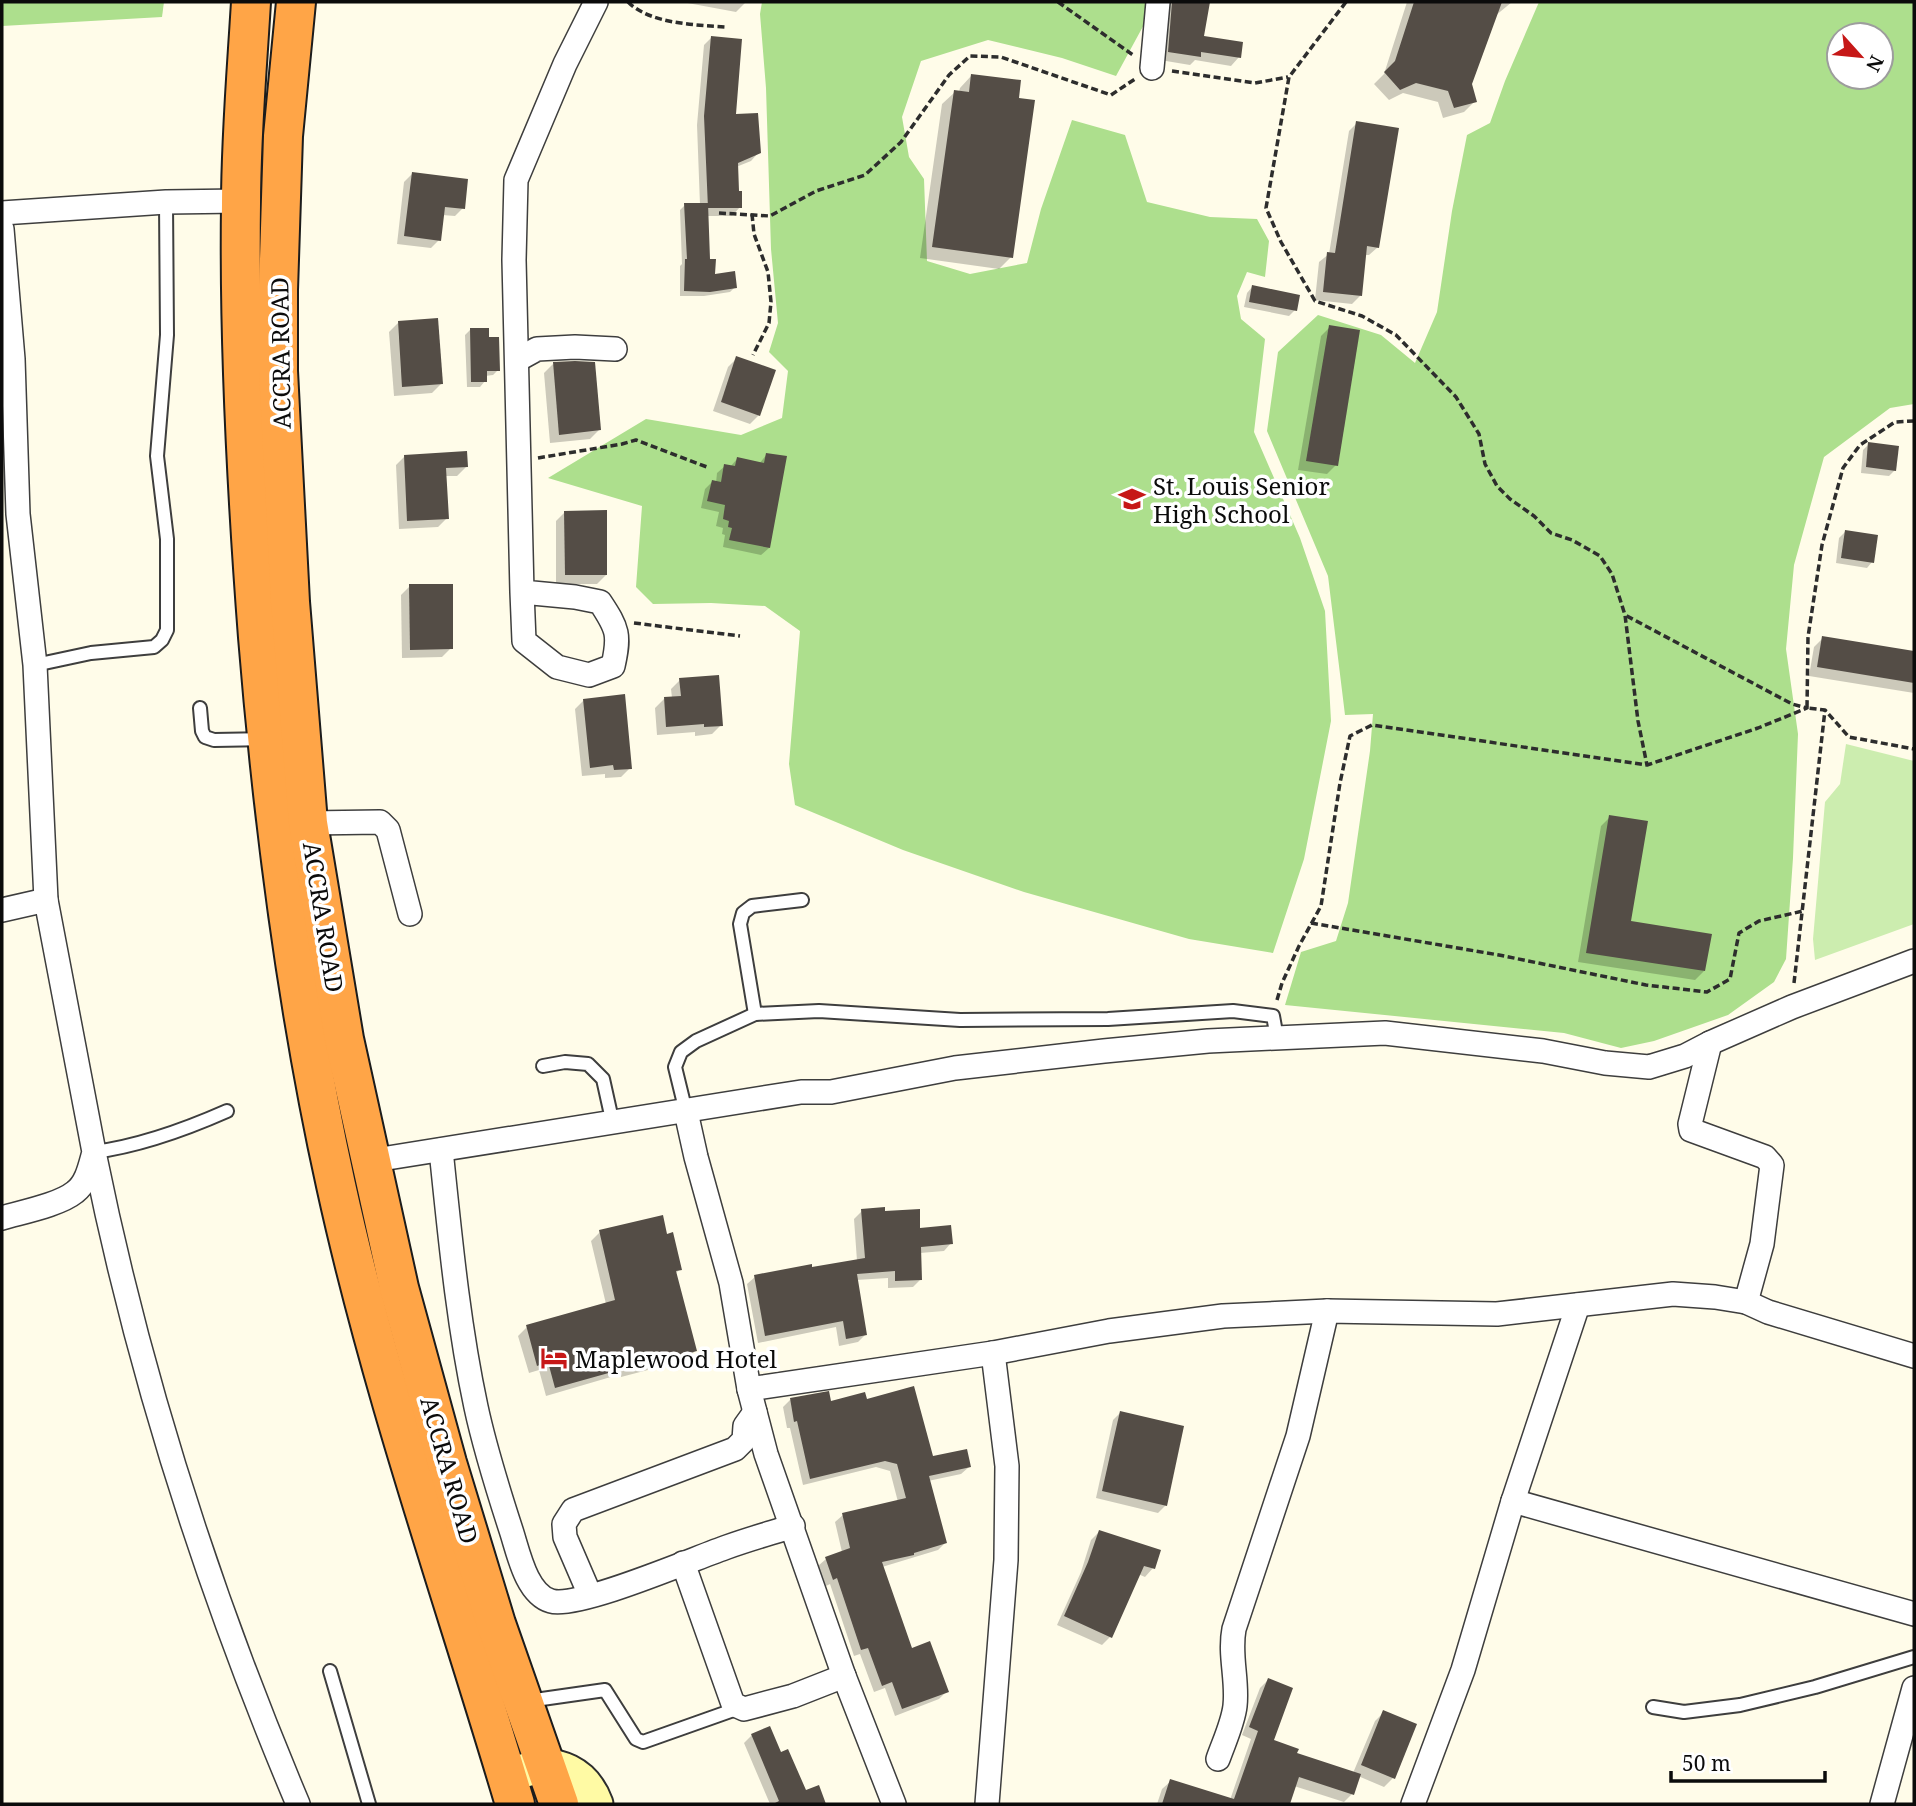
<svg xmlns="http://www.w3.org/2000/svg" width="1916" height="1806" font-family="'Noto Serif',serif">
	<rect width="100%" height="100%" fill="#fffce9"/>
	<!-- green -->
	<path fill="#ccedaf" d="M1846,744L1914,761V924L1815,960L1813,939L1825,802L1840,784Z"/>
	<!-- forest -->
	<g fill="#addf8d" fill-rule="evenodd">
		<path d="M2,2H164L162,17L2,26Z"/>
		<path d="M762,2H1153V8L1116,76L1062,58L988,40L921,61L902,117L909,157L924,179L927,261L970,274L1027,263L1041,209L1072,120L1125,135L1147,202L1210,217L1257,219L1269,241L1265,277L1247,272L1237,296L1241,319L1265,339L1254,432L1300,538L1325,611L1331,721L1304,859L1273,953L1189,939L1024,892L903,850L795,805L789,764L800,631L765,606L711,603L653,604L636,587L642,506L548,478L646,419L741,435L782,418L788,371L769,352L778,323L771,249L766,88L760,14Z"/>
		<path d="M1539,2H1914V404L1890,408L1824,457L1794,565L1786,649L1798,734L1793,858L1786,959L1774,982L1728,1015L1654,1041L1621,1048L1564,1033L1285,1005L1301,952L1336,941L1348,903L1370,751L1373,714L1345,715L1328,576L1267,431L1278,352L1318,315L1381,335L1415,363L1437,312L1452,211L1467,135L1490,123L1505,81ZM1839,35H1881V77H1839Z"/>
	</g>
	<!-- shadow -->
	<g fill="#0003">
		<path d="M682,2H746L736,12Z"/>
		<path d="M1163,2H1208L1202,38L1239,57L1231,66L1195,60L1190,65L1160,60Z"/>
		<path d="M1407,2H1512L1495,16L1470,84L1475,101L1464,112L1443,118L1438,102L1403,93L1389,100L1374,84L1384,74Z"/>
		<path d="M712,37L734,116L759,152L751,161L736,167L740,207L732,216H706L708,261L714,276L735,287L730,292L704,296H680V266L682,264L680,210L685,205H700L697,125L704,45Z"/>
		<path d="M972,75L1011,257L999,269L920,258L942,104L955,92H959L960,88Z"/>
		<path d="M1357,123L1378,247L1369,255H1365L1360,296L1352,304L1315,300L1319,262L1329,254L1349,131Z"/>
		<path d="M412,174L463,208L455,216L442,215L439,240L431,248L397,244L404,182Z"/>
		<path d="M1252,287L1295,310L1289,316L1244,307L1247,293Z"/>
		<path d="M398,323L441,384L432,393L394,396L389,332Z"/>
		<path d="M1330,327L1336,465L1327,474L1298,470L1321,336Z"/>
		<path d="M470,330L488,339L498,370L493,375L485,376V381L480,387H467L465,335Z"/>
		<path d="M737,358L759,415L750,424L713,411L728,367Z"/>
		<path d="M553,364L599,430L590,439L550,443L544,373Z"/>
		<path d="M1869,444L1895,470L1889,476L1861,473L1863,450Z"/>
		<path d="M767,454L769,548L761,555L723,547L725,535L722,534L723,528L716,526L719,512L701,508L705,489L712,482L716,483L717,473L725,466L730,467L737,459L759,464Z"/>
		<path d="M405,456L466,467L457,476H445L447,518L438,527L399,529L396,465Z"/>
		<path d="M565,512L606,575L597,584H556V521Z"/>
		<path d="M1845,532L1872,562L1867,568L1836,563L1839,538Z"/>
		<path d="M410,586L451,648L442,657L402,658L401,595Z"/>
		<path d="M1823,638L1914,653V693L1809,676L1814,647Z"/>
		<path d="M680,680L721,725L712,734L695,736V732L657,735L655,708L664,699L672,698L671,689Z"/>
		<path d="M584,700L630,768L621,777L605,778V774L582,776L575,709Z"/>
		<path d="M1610,817L1629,922L1704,971L1695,980L1578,962L1601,826Z"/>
		<path d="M862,1211L883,1213L951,1243L944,1251L920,1253L921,1279L913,1287L888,1288V1278L856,1280L865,1335L858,1342L839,1346L836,1327L758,1343L747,1284L755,1277L857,1261L854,1219Z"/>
		<path d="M600,1232L666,1236L680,1269L675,1274L695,1351L686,1360L621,1377V1374L546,1396L539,1370L529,1373L518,1336L527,1327L606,1304L591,1241Z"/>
		<path d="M790,1400L830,1403L866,1401L932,1458L969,1467L961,1474L928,1481L945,1543L938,1550L882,1567L911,1650L947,1691L939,1699L895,1716L885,1688L874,1692L860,1654L854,1656L830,1584L826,1586L818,1566L826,1559L842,1552L835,1522L843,1515L898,1502L890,1471L876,1467L803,1485L790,1428H787L783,1407Z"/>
		<path d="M1120,1413L1166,1505L1158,1513L1096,1498L1113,1420Z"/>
		<path d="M1099,1532L1153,1568L1145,1577L1138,1574L1110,1637L1102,1645L1057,1625L1081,1572L1091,1540Z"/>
		<path d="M1268,1680L1271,1741L1295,1754L1353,1773L1375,1721L1384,1712L1393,1778L1384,1787L1358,1776L1352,1794L1344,1802L1294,1786L1288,1804H1157L1162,1789L1171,1781L1230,1800L1251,1739L1242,1735L1260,1688Z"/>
		<path d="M752,1735L780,1754L805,1793L818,1787L824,1804H770L744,1743Z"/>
	</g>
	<!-- building -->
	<g fill="#544d46">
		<path d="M1172,2H1210L1204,36L1243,42L1241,58L1201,52V57L1168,52Z"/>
		<path d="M1414,2H1502L1472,84L1477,102L1454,108L1448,91L1416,83L1400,90L1384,72L1395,61Z"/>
		<path d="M711,36L742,39L736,114L758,113L761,153L738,163L739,191H742V208H708L704,116Z"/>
		<path d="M971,74L1021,80L1019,98L1035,100L1013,258L932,247L954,90L969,92Z"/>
		<path d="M1356,121L1399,128L1379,248L1367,246L1362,296L1323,292L1327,252L1335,253Z"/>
		<path d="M412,172L468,179L465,209L445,207L441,241L404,236Z"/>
		<path d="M684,203H708L710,259H716L715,274L735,271L737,288L710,292L684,291L685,259H687Z"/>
		<path d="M1252,285L1300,295L1297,311L1249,302Z"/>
		<path d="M438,318L443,384L402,387L398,321Z"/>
		<path d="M1329,325L1360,330L1338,466L1306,461Z"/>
		<path d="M470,328H489V337H499L500,371H487V382H471Z"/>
		<path d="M736,356L776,370L760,416L721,402Z"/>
		<path d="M575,361L595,362L601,430L559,435L553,362Z"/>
		<path d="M1868,442L1899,446L1896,471L1866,467Z"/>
		<path d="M467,451L468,467L446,468L449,519L407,521L404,455Z"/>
		<path d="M766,453L787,456L770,548L729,540L732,528L728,527L729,521L723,519L725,505L707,501L712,480L721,482L724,464L735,466L737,457L764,463Z"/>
		<path d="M607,510V575H565L564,511Z"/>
		<path d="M1845,530L1878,535L1874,563L1841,558Z"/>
		<path d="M409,584H453V649L410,650Z"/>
		<path d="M1822,636L1914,651V683L1817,667Z"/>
		<path d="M719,675L723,726L704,727V724L666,727L664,697L681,696L679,678Z"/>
		<path d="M625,694L632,769L614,770L613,765L590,768L583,699Z"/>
		<path d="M1609,815L1648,821L1631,921L1712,934L1705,971L1586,953Z"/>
		<path d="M885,1207V1211L920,1209V1228L951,1225L953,1244L921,1247L922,1280L895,1281V1271L857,1274L867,1335L846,1339L843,1321L765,1336L754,1275L812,1264V1267L865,1258L861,1209Z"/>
		<path d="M663,1215L667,1234L673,1232L682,1270L676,1271L697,1351L630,1369V1367L555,1388L548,1362L537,1366L526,1325L615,1300L599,1230Z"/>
		<path d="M914,1386L933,1456L967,1449L971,1467L929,1476L947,1543L914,1553V1555L882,1562L912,1648L930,1641L949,1692L902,1709L892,1682L882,1686L868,1648L861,1650L837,1578L833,1580L825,1557L850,1548L842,1513L906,1498L897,1464L885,1461L810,1479L797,1421L794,1422L790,1398L829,1391L831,1401L865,1392L867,1399Z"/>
		<path d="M1120,1411L1184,1426L1167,1506L1102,1491Z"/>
		<path d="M1099,1530L1161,1550L1155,1569L1144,1566L1112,1638L1064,1616L1088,1562Z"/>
		<path d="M1268,1678L1293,1688L1274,1740L1299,1749L1297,1753L1361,1774L1354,1795L1299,1777L1290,1804H1162L1170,1779L1234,1799L1258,1731L1249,1727Z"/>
		<path d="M1383,1710L1417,1724L1395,1779L1361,1765Z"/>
		<path d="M770,1726L781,1752L788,1749L806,1790L819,1785L826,1804H773L779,1801L751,1734Z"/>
	</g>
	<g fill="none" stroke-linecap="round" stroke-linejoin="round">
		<!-- lane casing -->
		<g stroke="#3e3e3e" stroke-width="16">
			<g id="lane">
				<path d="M35,665L91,653L154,647L162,640L167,630V539L157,456L167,335L166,202"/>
				<path d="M200,708L202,731L205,737L214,740L263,739"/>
				<path d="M755,1014L740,924L743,913L752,906L802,900"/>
				<path d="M543,1066L565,1062L588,1064L603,1079L613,1124"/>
				<path d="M686,1112L675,1067L681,1052L696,1041L755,1014L819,1011L960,1020L1108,1019L1233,1011L1273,1016L1277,1038"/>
				<path d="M94,1152C140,1146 184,1130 227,1111"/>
				<path d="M330,1671L369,1804"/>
				<path d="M528,1701L605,1690L636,1739L643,1742L739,1708"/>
				<path d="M1653,1707L1684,1712L1740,1705L1815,1687L1914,1657"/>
			</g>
		</g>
		<!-- street casing -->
		<g stroke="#3e3e3e" stroke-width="26">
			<g id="street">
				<path d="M1152,68L1158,2"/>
				<path d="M2,213L166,202L240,201"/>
				<path d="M2,229L13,359L18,514L35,665L46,900L94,1152C90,1166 87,1183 75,1192C59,1205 22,1212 2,1218"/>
				<path d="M517,360L537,349L575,347L615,349"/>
				<path d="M522,592L575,597L600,602C618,629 620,635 613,666L589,675L557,667L524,641L522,592L514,260L516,180L565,64L596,2"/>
				<path d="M308,823L380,822L388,830L410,914"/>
				<path d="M2,910L46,900"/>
				<path d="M1710,1043L1690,1124L1691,1130L1765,1157L1772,1165L1762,1244L1746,1302"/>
				<path d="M686,1112L696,1157L731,1283L749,1389L766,1454L844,1676L894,1804"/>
				<path d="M441,1150C450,1236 458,1323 476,1407C485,1449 498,1490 511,1530C518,1551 526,1594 551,1601C578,1609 695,1558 727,1547C749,1539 771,1533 793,1526"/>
				<path d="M95,1157C140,1379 210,1596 298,1804"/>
				<path d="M369,1161L801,1092H831L955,1068L1104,1051L1208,1041L1385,1033L1543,1051L1605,1063L1649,1067L1685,1056L1710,1043L1792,1007L1914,961"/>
				<path d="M749,1389L993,1353L1109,1331L1223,1316L1327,1311L1497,1314L1673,1294L1715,1297L1746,1302L1768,1312L1914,1356"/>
				<path d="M1513,1501L1914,1614"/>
				<path d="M683,1563L733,1704L744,1709L793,1696L844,1676"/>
				<path d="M590,1595L565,1537L564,1524L573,1510L735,1449L744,1440L745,1426L755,1412"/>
				<path d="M1218,1759C1224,1742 1233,1723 1235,1706C1238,1680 1229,1655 1234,1629L1298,1436L1327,1311"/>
				<path d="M987,1804L1006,1560L1007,1466L993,1353"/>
				<path d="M1413,1804L1463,1670L1513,1501L1578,1305"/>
				<path d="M1882,1804L1914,1688"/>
			</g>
		</g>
		<!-- secondary casing -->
		<g stroke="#2d2d2d" stroke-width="37">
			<path id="secondary" d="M526,1770C557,1759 585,1774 596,1804"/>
		</g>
		<!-- highway casing -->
		<g stroke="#1c1c1c" stroke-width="42">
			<g id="highway">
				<path d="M251,2C247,69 241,137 241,204C239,349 247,493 258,637C273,821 296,1004 336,1185C382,1395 454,1598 515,1804"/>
				<path d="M296,2L283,136L278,290V371L290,602L308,823L344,1039L399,1288L447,1463L496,1624L559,1804"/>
			</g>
		</g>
		<!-- path -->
		<g stroke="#2d2d2d" stroke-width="3.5" stroke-dasharray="7 3.5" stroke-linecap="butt">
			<path d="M628,2C650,24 696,25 726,27"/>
			<path d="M1058,2L1133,55"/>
			<path d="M1346,2L1289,77L1266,208L1281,242L1315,301L1362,316L1396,335L1456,397L1479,434L1485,464L1497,486L1510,499L1534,516L1551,533L1572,540L1600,556L1612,574L1625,615L1638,721L1647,765"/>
			<path d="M1172,71L1255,83L1288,77"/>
			<path d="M719,213L770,216L816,191L865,175L901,142L949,75L970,56L1001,57L1111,95L1135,79"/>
			<path d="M752,214L754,234L768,272L771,302L769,323L753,355"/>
			<path d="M1914,421L1895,422L1860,445L1843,468L1822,545L1808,637L1807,708L1825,710L1849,737L1914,749"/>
			<path d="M538,458L622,444L636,440L707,467"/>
			<path d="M634,623L740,636"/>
			<path d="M1311,923L1499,955L1646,985L1707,992L1730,979L1739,933L1759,921L1803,911"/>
			<path d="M1794,983L1825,710"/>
			<path d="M1277,1000L1282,983L1299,946L1321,906L1340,783L1350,736L1372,725L1647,765L1758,728L1807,708L1792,704L1625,615"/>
		</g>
		<!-- lane -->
		<use href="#lane" stroke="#fff" stroke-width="12"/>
		<!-- street -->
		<use href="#street" stroke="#fff" stroke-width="23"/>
		<!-- secondary -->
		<use href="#secondary" stroke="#fffaa4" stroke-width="33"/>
		<!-- highway -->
		<use href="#highway" stroke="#ffa547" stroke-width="38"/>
	</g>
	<!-- icons -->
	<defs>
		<g id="school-bare" transform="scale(2.1)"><path d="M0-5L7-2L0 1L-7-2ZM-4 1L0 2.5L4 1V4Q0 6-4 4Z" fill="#c61817" stroke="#fff" stroke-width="2.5" paint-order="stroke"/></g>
		<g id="hotel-bare" transform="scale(2.1)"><path d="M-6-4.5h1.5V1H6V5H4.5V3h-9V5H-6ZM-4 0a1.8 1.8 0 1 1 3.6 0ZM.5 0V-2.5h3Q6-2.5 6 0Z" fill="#c61817" stroke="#fff" stroke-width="2.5" paint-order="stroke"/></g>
	</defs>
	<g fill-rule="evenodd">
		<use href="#school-bare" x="1132" y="499"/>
		<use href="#hotel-bare" x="554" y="1358"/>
	</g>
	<g text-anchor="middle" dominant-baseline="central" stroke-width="7" stroke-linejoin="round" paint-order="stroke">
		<!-- street labels -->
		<g font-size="24" fill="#0b0b0b" stroke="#fff">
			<text transform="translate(280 353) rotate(-91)">ACCRA ROAD</text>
			<text transform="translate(324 917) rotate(81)">ACCRA ROAD</text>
			<text transform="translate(450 1470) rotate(74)">ACCRA ROAD</text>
		</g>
		<!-- poi labels -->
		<g font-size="24" fill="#0b0b0b" stroke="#fff" text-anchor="start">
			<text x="1153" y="485">St. Louis Senior<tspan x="1153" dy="28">High School</tspan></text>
			<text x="575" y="1358">Maplewood Hotel</text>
		</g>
	</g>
	<!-- border -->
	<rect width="1916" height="1806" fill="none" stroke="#0b0b0b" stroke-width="7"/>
	<!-- north arrow -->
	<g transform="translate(1860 56) rotate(117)"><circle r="33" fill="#ffffff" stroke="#9d9d9d" stroke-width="2"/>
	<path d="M0-5L12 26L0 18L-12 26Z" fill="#c61817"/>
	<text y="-10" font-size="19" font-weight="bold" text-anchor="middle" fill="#0b0b0b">N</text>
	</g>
	<!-- scale -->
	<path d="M1671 1771v10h154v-10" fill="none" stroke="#0b0b0b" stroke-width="3.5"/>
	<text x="1682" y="1771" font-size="21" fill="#0b0b0b" stroke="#ffffff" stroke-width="5" paint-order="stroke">50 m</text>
</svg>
